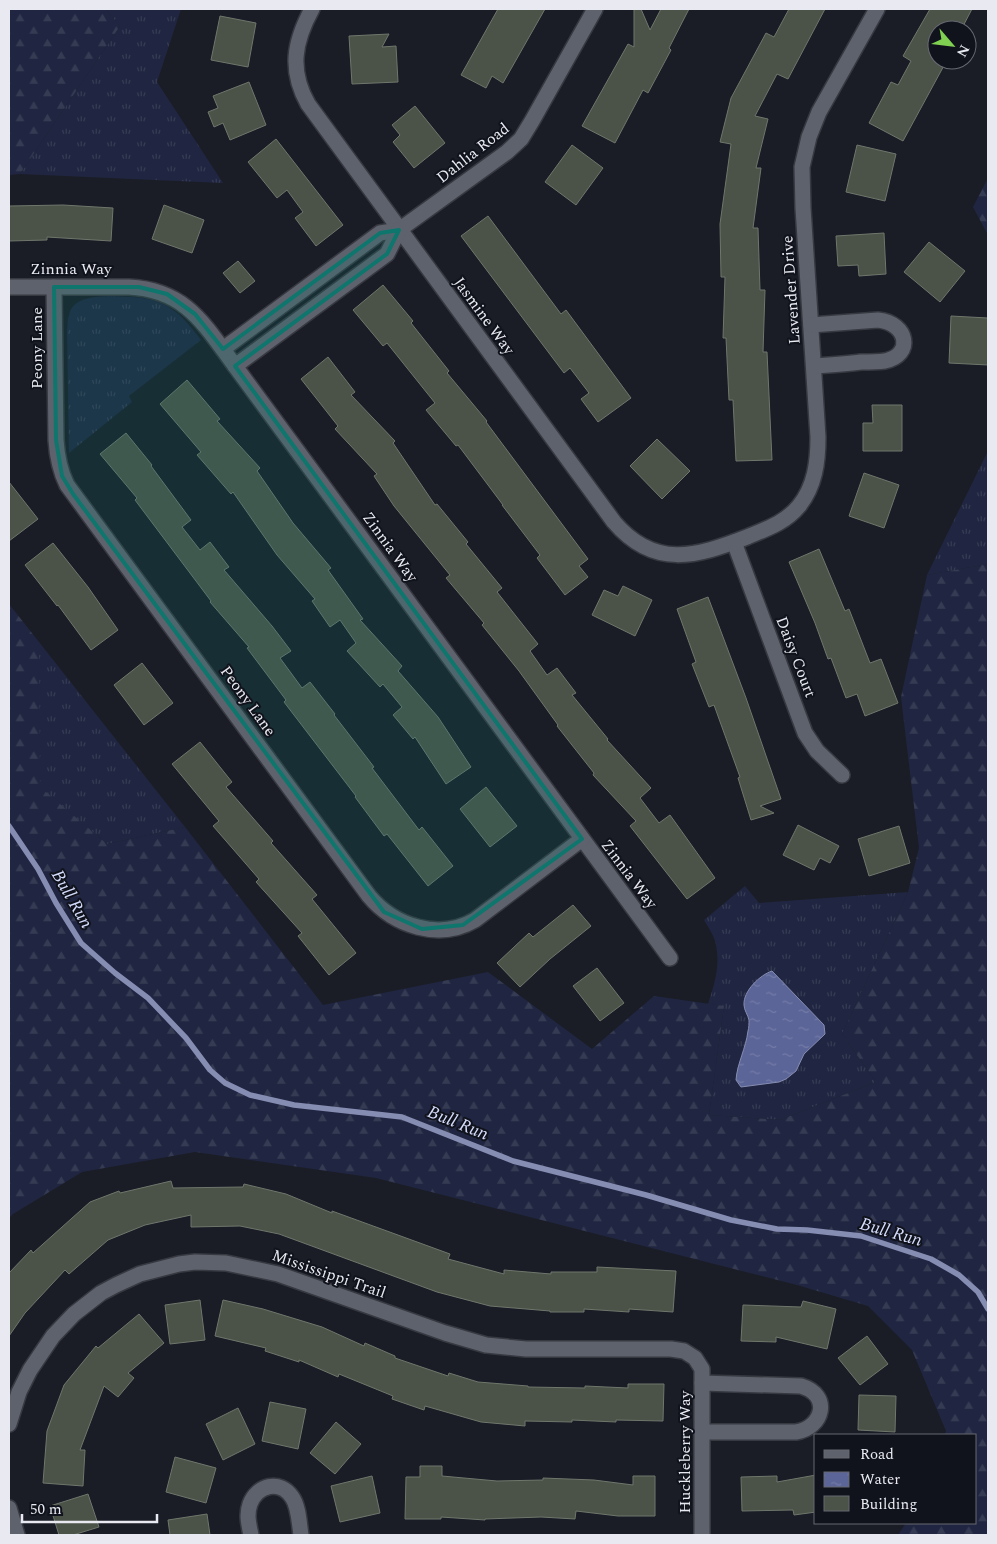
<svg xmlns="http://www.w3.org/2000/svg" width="997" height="1544" font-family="Spectral,serif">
	<defs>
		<pattern id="grass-tufts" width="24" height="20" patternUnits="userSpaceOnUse" patternTransform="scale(1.25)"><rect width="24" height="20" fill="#202641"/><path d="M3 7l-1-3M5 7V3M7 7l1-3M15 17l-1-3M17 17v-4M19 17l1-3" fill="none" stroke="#363b54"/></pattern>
		<pattern id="forest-firs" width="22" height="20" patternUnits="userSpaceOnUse" patternTransform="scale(1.25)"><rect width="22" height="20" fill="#202641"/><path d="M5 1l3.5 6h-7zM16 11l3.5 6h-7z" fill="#363b54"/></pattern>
		<pattern id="water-ripples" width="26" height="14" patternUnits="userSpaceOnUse" patternTransform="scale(1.25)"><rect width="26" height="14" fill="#5b6598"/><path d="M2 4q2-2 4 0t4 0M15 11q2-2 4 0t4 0" fill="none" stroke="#737ba7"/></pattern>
	</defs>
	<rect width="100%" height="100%" fill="#1a1c26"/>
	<!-- grass -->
	<g fill="url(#grass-tufts)">
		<path d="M105,9H181L157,82L223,183L20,174L120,26Z"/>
		<path d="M132,297C167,299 181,313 201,340L129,396L132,402L69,453L67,331C68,326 67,320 69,315C74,291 114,297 132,297Z"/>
		<path d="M988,451V564L927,575Z"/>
		<path d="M39,642L185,827L107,844L39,787Z"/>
		<path d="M745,886L759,903L908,892L842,1034L876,1082L780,1120L709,1115L724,1006L708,1004C715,983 721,963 715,941C713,934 708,927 704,920Z"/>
	</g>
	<!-- forest -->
	<g fill="url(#forest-firs)">
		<path d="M9,9H105L120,26L20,174L9,175Z"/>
		<path d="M988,178V235L973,207Z"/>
		<path d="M988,564V1535H898L906,1523H976V1435H945L946,1431L912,1350L868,1306L797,1285L376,1178L195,1152L82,1172L13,1214L9,1218V604L39,642L40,787L107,844L185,827L323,1005L488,972L592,1049L654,996L724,1006L709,1115L780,1120L876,1082L842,1034L908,892L919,848L901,697L927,575Z"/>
	</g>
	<!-- water -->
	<path fill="url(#water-ripples)" stroke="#868db3" d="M772,971L824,1025L825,1034L804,1054L796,1071L786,1079L779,1082L741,1087L736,1080C737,1064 746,1048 748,1031C749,1028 749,1023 749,1020C748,1015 744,1010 744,1005C743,991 760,975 772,971Z"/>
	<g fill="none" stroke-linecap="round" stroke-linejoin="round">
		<!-- stream -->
		<path stroke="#868db3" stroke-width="5.5" d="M9,826L38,869L56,903L81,943L115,973L148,998L186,1038L210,1070L225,1083L250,1095L294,1105L402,1117L513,1161L646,1195L731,1220L777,1229L807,1230L861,1236L931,1259L959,1275L978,1292L988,1309"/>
	</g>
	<!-- building -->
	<g fill="#4b5248" stroke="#6f776c">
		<path d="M498,9H545L503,83L492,76L486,88L461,75Z"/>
		<path d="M634,9H641L650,30L661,9H689L669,48L671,50L648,93L643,90L615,143L582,126L628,44L634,47Z"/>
		<path d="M789,9H825L788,79L777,74L755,116L768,119L756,168H761L753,228H758L760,290H765L763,352H767L772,460L736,461L733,400H729L726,338H723L725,277H721L720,224L731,144L720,142L731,98L766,33L774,37Z"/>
		<path d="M930,9H972L961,30H937V60H947L903,141L869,123L891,82L898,85L911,61L903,56Z"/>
		<path d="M220,16L256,23L248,67L211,60Z"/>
		<path d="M389,34L382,47L396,46L398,82L352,84L349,36Z"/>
		<path d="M249,82L266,125L230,140L223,123L214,127L208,112L218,108L213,96Z"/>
		<path d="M415,106L445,143L414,168L393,142L400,135L392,125Z"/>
		<path d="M276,139L343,225L316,246L295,218L303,212L287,190L277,198L248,162Z"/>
		<path d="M572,145L603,168L576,205L545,182Z"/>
		<path d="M857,145L896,154L885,201L846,192Z"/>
		<path d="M63,205L113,208L111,241L47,237V240L9,241V206Z"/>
		<path d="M164,205L204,220L192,253L152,239Z"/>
		<path d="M488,216L561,314L566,310L631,398L598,422L581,399L589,393L570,368L564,373L461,236Z"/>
		<path d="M884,233L886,274L859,276L858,265L838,266L836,236Z"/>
		<path d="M929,242L965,271L940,302L904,272Z"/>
		<path d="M238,261L255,281L240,293L223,273Z"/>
		<path d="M383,285L413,321L411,323L449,371L447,373L487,421L486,422L588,559L579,566L588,577L565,595L537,558L540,555L502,505H503L458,445L456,446L426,410L435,403L387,343L383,346L353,310Z"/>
		<path d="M951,316L988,318V365L949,363Z"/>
		<path d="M328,357L355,392L351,395L395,441L393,443L435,505L437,504L468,542L466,544L502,588L497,592L538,644L530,651L547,675L557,668L576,693L572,695L608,739L607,740L651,788L640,798L659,823L670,815L715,878L687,899L630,826L636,821L593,775L594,773L557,726L558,725L519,671L482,625L484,623L446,578L450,575L394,506L374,476L377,474L335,429L338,426L301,379Z"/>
		<path d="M187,380L220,419L217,421L260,468L257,471L293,523L331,568L328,570L363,619L360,620L402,666L398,671L438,717L471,767L446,784L415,737L413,739L393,715L402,707L383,684L380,687L347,651L356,643L340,620L330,627L312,601L315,599L277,555L233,492L231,494L197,455L201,452L160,404Z"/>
		<path d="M872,405H902V451H863V423H873Z"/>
		<path d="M126,433L152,465L151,466L191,520L182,527L200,550L210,542L229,567L224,570L272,626L291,651L280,658L302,688L310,682L335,714L334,715L374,767L372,768L419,830L422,827L453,866L428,886L387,834L384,836L355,797L356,796L284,702L286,700L247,648L249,647L210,602L211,601L135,500L137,498L100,454Z"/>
		<path d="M657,439L690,471L662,499L630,466Z"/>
		<path d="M864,473L899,485L884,528L849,516Z"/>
		<path d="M9,482L38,519L9,541Z"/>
		<path d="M53,543L88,587L118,630L91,650L58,605L57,606L25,565Z"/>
		<path d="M819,549L845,611L849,609L870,663L881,659L898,703L865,716L857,694L846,698L831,658L828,659L815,623L789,562Z"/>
		<path d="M623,586L652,600L635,636L592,615L604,590L618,596Z"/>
		<path d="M708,597L746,698L781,799L760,806L774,813L751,820L738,778L740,777L714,705L709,707L692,664L696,662L677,609Z"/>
		<path d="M142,663L173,703L144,725L114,685Z"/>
		<path d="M200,742L232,782L226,787L273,841L271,843L317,895L312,899L356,953L329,975L298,936L302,933L256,882L259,879L213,826L219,821L172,764Z"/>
		<path d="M486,787L517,826L490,847L460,809Z"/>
		<path d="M798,825L839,846L830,863L820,858L814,870L783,855Z"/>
		<path d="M899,826L910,863L869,876L858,839Z"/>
		<path d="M573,905L591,926L550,959L520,987L497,963L529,933L533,937Z"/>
		<path d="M597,968L624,1003L600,1021L573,986Z"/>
		<path d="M171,1181L173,1188L243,1187L244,1184L286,1194L332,1213V1211L450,1254L448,1259L504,1274V1270L551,1274V1272H597V1267L676,1271L673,1312L629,1309V1312L584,1309V1312H550V1311L490,1306L437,1292L279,1234L240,1226L191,1227V1215L145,1225L108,1240L69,1274L65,1270L25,1313L9,1336V1273L31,1250L33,1253L90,1202L119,1191L120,1193Z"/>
		<path d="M200,1300L205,1340L170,1344L165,1305Z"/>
		<path d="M223,1300L263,1309L322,1327L364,1346L365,1343L395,1356V1358L448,1376L449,1373L478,1382L528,1386V1387L585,1388V1386L628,1388V1384H664L663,1421L616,1420V1422L572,1420V1422L525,1421V1426L481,1422L425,1406L424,1410L392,1399L393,1396L339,1374L338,1377L299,1360V1362L265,1351L266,1348L215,1336Z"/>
		<path d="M803,1301L836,1309L827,1349L776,1337V1342L741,1341L743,1305L801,1307Z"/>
		<path d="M139,1314L164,1343L128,1373L134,1378L118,1397L104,1386L80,1450H85L83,1486L43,1483L47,1431L64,1385L96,1346L98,1348Z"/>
		<path d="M867,1336L888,1364L860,1385L838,1358Z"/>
		<path d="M859,1395L896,1396L895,1432L858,1430Z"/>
		<path d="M270,1402L306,1409L298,1449L262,1441Z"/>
		<path d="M238,1408L255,1444L223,1460L206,1424Z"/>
		<path d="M336,1422L361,1444L335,1474L310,1453Z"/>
		<path d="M175,1457L216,1468L206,1503L166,1492Z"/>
		<path d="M420,1466H442V1476L497,1481L543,1480V1478L594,1480L633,1485V1476H655V1516H618L576,1511L575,1519L541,1517L485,1519V1520L441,1517V1519H405L406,1477H420Z"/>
		<path d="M816,1475V1512L794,1515L793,1510L742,1511L741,1477L777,1476V1482Z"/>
		<path d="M372,1476L380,1513L340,1522L331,1486Z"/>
		<path d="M88,1494L99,1527L73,1535H59L50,1506Z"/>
		<path d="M207,1514L210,1535H170L168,1520Z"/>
	</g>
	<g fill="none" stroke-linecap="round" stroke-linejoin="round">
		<!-- minor casing -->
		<g stroke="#373941" stroke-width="18">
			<g id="minor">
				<path d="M312,9C294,42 289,70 308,104L614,522C654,569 696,557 747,537C766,529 785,523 799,506C815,486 818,462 818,437L803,208L802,167L809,137L819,112L877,9"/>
				<path d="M9,287H129C186,290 204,324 235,366L670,958"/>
				<path d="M54,287L56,440C57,456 60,471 67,485L369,896C394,926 439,941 475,920L582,839"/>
				<path d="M811,325L878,320C908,323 914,355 885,361C877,362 869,362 861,362C846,364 830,365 814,366"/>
				<path d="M223,349L380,233L399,230L507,152L521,139L532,121L595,9"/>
				<path d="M235,366L387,254L399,230"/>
				<path d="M734,542L805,733L817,751L842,775"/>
				<path d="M702,1383L801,1386C832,1395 823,1428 796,1432H702"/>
				<path d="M9,1424L19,1392L30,1370L53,1336L74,1314L101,1293L116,1285L140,1274L179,1264L195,1262L226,1263L278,1274L445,1333L486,1345L526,1349H671L684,1351L695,1358L702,1369V1535"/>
				<path d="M9,1508L17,1535"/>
				<path d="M251,1535C249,1525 246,1515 250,1504C257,1485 280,1479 292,1497C299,1507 299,1523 301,1535"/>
			</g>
		</g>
		<!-- minor -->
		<use href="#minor" stroke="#5e626d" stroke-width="15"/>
	</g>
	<!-- marked area -->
	<path fill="#0f766e" fill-opacity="0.2" stroke="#0f766e" stroke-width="4" stroke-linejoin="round" d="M399,230L387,254L235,366L582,839L463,925L422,929L384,912L73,494L62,476L56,440L54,287H139L167,294L195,314L223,349L380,233Z"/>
	<g text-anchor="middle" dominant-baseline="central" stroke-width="4" stroke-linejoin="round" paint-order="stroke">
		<!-- street labels -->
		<g font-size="16" fill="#e9eaf1" stroke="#11131c">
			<text transform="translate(473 153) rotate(-38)">Dahlia Road</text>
			<text x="71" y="269">Zinnia Way</text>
			<text transform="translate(791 290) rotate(-94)">Lavender Drive</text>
			<text transform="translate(484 316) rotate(54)">Jasmine Way</text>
			<text transform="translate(37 348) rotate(-90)">Peony Lane</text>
			<text transform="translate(390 547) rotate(54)">Zinnia Way</text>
			<text transform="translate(796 657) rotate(69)">Daisy Court</text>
			<text transform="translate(248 701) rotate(54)">Peony Lane</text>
			<text transform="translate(629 874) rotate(53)">Zinnia Way</text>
			<text transform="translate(329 1274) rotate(19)">Mississippi Trail</text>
			<text transform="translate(685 1452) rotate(-90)">Huckleberry Way</text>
		</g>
		<!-- water labels -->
		<g font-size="18" font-style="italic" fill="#d4dcfc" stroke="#11131c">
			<text transform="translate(72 899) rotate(60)">Bull Run</text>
			<text transform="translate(458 1123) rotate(22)">Bull Run</text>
			<text transform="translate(891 1232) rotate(16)">Bull Run</text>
		</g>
	</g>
	<!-- border -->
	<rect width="997" height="1544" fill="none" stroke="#e9eaf1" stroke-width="20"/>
	<!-- legend -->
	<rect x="814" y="1434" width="162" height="90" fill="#11131c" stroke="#676971"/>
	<rect x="824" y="1450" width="25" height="8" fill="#5e626d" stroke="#676971"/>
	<text x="860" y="1459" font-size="15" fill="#e9eaf1">Road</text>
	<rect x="824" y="1472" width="25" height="15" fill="url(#water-ripples)" stroke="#676971"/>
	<text x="860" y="1484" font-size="15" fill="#e9eaf1">Water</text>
	<rect x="824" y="1496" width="25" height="15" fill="#4b5248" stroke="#676971"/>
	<text x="860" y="1509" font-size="15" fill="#e9eaf1">Building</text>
	<!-- north arrow -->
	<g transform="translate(952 45) rotate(118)"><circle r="24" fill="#11131c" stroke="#676971"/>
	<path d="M0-4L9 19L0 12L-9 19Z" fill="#80d051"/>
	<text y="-8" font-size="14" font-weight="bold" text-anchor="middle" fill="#e9eaf1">N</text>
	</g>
	<!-- scale -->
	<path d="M22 1514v8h135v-8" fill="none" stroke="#e9eaf1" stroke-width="2.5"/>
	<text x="30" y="1514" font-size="15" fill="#e9eaf1" stroke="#11131c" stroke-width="4" paint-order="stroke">50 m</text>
</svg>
